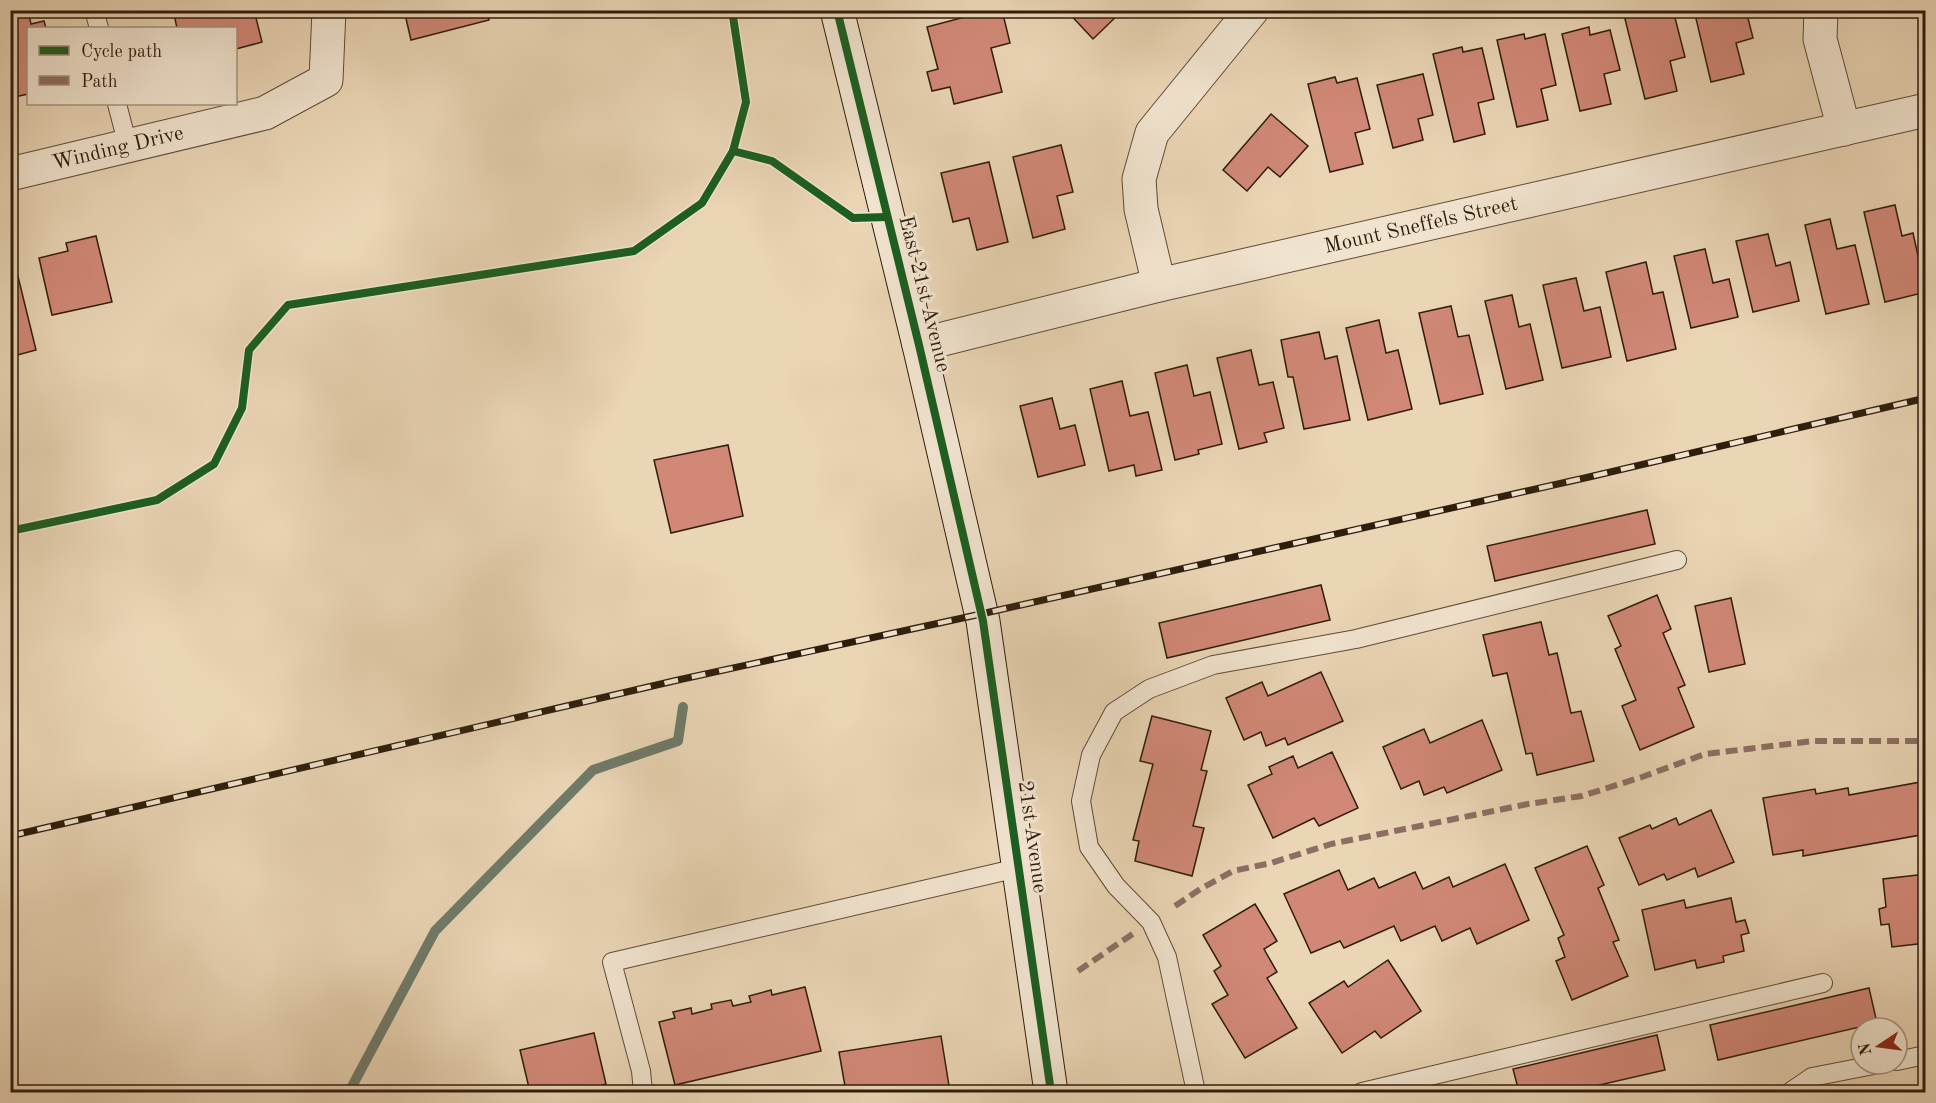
<svg xmlns="http://www.w3.org/2000/svg" width="1936" height="1103" font-family="'Old Standard TT',serif">
	<rect width="100%" height="100%" fill="#ead5b5"/>
	<filter id="stains"><feTurbulence type="fractalNoise" baseFrequency=".00333" numOctaves="4"/><feColorMatrix values="0 0 0 0 .2 0 0 0 0 .09 0 0 0 0 .02 0 0 0 .5 -.17"/></filter>
	<radialGradient id="worn" r=".72"><stop offset=".6" stop-color="#630" stop-opacity="0"/><stop offset="1" stop-color="#630" stop-opacity=".3"/></radialGradient>
	<g fill="none" stroke-linecap="round" stroke-linejoin="round">
		<!-- stream -->
		<path stroke="#6f7b6a" stroke-width="10" d="M349,1092L435,931L593,770L678,741L683,707"/>
	</g>
	<!-- building -->
	<g fill="#d18877" stroke="#2f1d0c" stroke-width="1.5">
		<path d="M173,10H254L262,42L236,49V28H177Z"/>
		<path d="M404,10H487L489,20L411,40Z"/>
		<path d="M991,10H1002L1010,43L991,48L1002,92L954,104L950,87L932,91L927,72L938,69L927,27Z"/>
		<path d="M1066,10H1123L1093,39Z"/>
		<path d="M1673,10L1685,57L1670,61L1677,91L1645,99L1623,11Z"/>
		<path d="M1694,10H1746L1753,38L1736,43L1744,74L1711,82Z"/>
		<path d="M29,15L31,24L44,21L46,28H28V98V94L10,98V19Z"/>
		<path d="M1589,27L1590,35L1610,30L1620,70L1604,74L1611,104L1580,111L1562,34Z"/>
		<path d="M1524,34L1525,39L1545,34L1556,85L1541,89L1548,120L1517,127L1497,40Z"/>
		<path d="M1462,47L1463,52L1482,48L1494,99L1478,103L1485,134L1454,142L1433,54Z"/>
		<path d="M1423,74L1433,115L1418,119L1423,140L1393,148L1377,85Z"/>
		<path d="M1335,77L1337,83L1357,78L1370,129L1355,133L1363,164L1330,172L1308,84Z"/>
		<path d="M1271,114L1308,146L1280,177L1268,167L1247,191L1223,170Z"/>
		<path d="M1061,145L1073,192L1057,196L1065,229L1033,238L1013,157Z"/>
		<path d="M989,162L1008,242L977,250L969,218L953,222L941,173Z"/>
		<path d="M1895,205L1902,236L1913,233L1926,292L1885,302L1864,212Z"/>
		<path d="M1830,219L1837,249L1855,245L1869,304L1826,314L1805,225Z"/>
		<path d="M1768,234L1776,266L1790,262L1799,301L1753,312L1736,241Z"/>
		<path d="M96,236L112,302L52,315L39,258L68,251L66,243Z"/>
		<path d="M1705,249L1713,283L1729,279L1738,317L1691,328L1674,256Z"/>
		<path d="M12,252L36,350L10,357V253Z"/>
		<path d="M1646,262L1653,294L1663,292L1676,349L1627,361L1606,272Z"/>
		<path d="M1576,278L1584,311L1600,307L1611,357L1562,368L1543,285Z"/>
		<path d="M1512,295L1519,327L1530,324L1543,380L1506,389L1485,301Z"/>
		<path d="M1451,306L1458,337L1469,335L1483,394L1440,404L1419,313Z"/>
		<path d="M1379,320L1386,353L1398,350L1412,409L1368,420L1346,328Z"/>
		<path d="M1319,332L1325,359L1337,356L1350,420L1304,429L1293,377H1288L1281,340Z"/>
		<path d="M1251,350L1259,385L1273,382L1284,428L1264,433L1267,442L1239,449L1217,358Z"/>
		<path d="M1187,365L1194,396L1210,392L1222,444L1198,450L1199,454L1175,460L1155,373Z"/>
		<path d="M1122,381L1130,416L1148,412L1162,470L1136,476L1134,465L1109,471L1090,389Z"/>
		<path d="M1052,398L1060,429L1075,425L1085,465L1038,477L1020,406Z"/>
		<path d="M728,445L743,516L671,533L654,460Z"/>
		<path d="M1647,510L1655,544L1495,581L1487,546Z"/>
		<path d="M1321,585L1330,620L1167,658L1159,623Z"/>
		<path d="M1657,595L1671,629L1663,633L1685,685L1678,688L1694,727L1640,750L1622,706L1636,700L1615,649L1621,646L1608,616Z"/>
		<path d="M1731,598L1745,664L1709,672L1695,606Z"/>
		<path d="M1541,622L1549,655L1557,653L1571,713L1581,711L1594,761L1537,775L1532,753L1526,754L1507,673L1493,676L1483,635Z"/>
		<path d="M1321,672L1343,721L1288,745L1285,738L1266,746L1261,732L1244,740L1226,698L1262,682L1268,696Z"/>
		<path d="M1152,716L1211,731L1201,770L1207,771L1193,826L1204,828L1192,876L1135,861L1139,841L1133,840L1153,764L1140,761Z"/>
		<path d="M1482,720L1502,770L1447,793L1444,787L1424,795L1419,781L1401,789L1383,747L1424,729L1430,743Z"/>
		<path d="M1332,752L1358,808L1319,826L1314,818L1273,838L1248,785L1272,774L1269,767L1293,756L1298,768Z"/>
		<path d="M1926,781V834L1803,856V850L1773,855L1763,798L1815,789L1816,794L1848,788L1849,795Z"/>
		<path d="M1711,810L1734,862L1698,877L1695,868L1667,880L1664,874L1639,885L1619,838L1650,825L1652,829L1676,818L1679,825Z"/>
		<path d="M1587,846L1604,885L1598,888L1619,940L1613,942L1628,976L1572,1000L1556,961L1565,957L1558,938L1564,935L1535,868Z"/>
		<path d="M1505,864L1529,920L1477,944L1470,928L1442,941L1435,926L1401,941L1394,926L1344,948L1340,941L1311,953L1284,894L1339,870L1348,890L1374,878L1379,888L1415,872L1423,889L1449,877L1453,887Z"/>
		<path d="M1926,874V943L1892,947L1889,924L1881,925L1879,909L1886,907L1883,879Z"/>
		<path d="M1731,898L1736,922L1745,920L1749,933L1741,935L1744,951L1723,956L1724,962L1697,968L1695,960L1655,970L1642,910L1684,900L1686,908Z"/>
		<path d="M1255,904L1277,941L1264,949L1277,972L1267,978L1297,1028L1245,1058L1212,1004L1228,995L1214,971L1221,966L1203,935Z"/>
		<path d="M1388,960L1421,1011L1381,1038L1375,1031L1342,1053L1309,1003L1344,981L1348,987Z"/>
		<path d="M805,987L821,1051L675,1085L659,1022L675,1018L673,1012L691,1008L692,1014L712,1009L711,1004L731,1000L733,1006L751,1002L749,996L771,990L772,995Z"/>
		<path d="M1869,988L1877,1023L1718,1060L1710,1025Z"/>
		<path d="M594,1033L606,1084L598,1086L599,1092H530L520,1050Z"/>
		<path d="M1657,1035L1665,1070L1569,1092H1519L1513,1069Z"/>
		<path d="M941,1036L950,1092H846L839,1052Z"/>
	</g>
	<g fill="none" stroke-linecap="round" stroke-linejoin="round">
		<!-- lane casing -->
		<g stroke="#5e4b36" stroke-width="20">
			<g id="lane">
				<path d="M94,10L99,28"/>
				<path d="M117,104L128,146"/>
				<path d="M1897,1061L1925,1055L1926,1059"/>
				<path d="M643,1092L641,1071L612,962L1018,868"/>
				<path d="M1196,1092L1167,957L1151,922L1116,886L1089,847L1081,801L1091,755L1114,712L1149,689L1213,665L1356,639L1677,560"/>
				<path d="M1362,1092L1823,983"/>
				<path d="M1790,1092L1812,1077L1879,1064"/>
			</g>
		</g>
		<!-- street casing -->
		<g stroke="#5e4b36" stroke-width="35">
			<g id="street">
				<path d="M1821,10L1820,39L1844,129"/>
				<path id="s1" d="M10,174L265,113L326,80L329,10"/>
				<path d="M1159,285L1141,209L1139,179L1152,133L1252,10"/>
				<path id="s2" d="M919,345L1159,285L1926,110"/>
			</g>
		</g>
		<!-- secondary casing -->
		<g stroke="#2f1d0c" stroke-width="35">
			<path id="secondary" d="M837,10L919,345L983,621L1051,1092"/>
		</g>
		<!-- lane -->
		<use href="#lane" stroke="#f1e4cf" stroke-width="18"/>
		<!-- street -->
		<use href="#street" stroke="#f1e4cf" stroke-width="33"/>
		<!-- secondary -->
		<use href="#secondary" stroke="#f1e4cf" stroke-width="33"/>
		<!-- rail casing -->
		<g stroke="#2f1d0c" stroke-width="7">
			<path id="rail" d="M10,836L678,680L981,614L1589,477L1926,398"/>
		</g>
		<!-- rail -->
		<use href="#rail" stroke="#f1e4cf" stroke-width="4.5" stroke-dasharray="14" stroke-linecap="butt"/>
		<!-- quiet -->
		<g stroke="#8d6e63" stroke-width="6" stroke-dasharray="12 6" stroke-linecap="butt">
			<path d="M1175,906L1202,888L1233,871L1271,863L1331,844L1528,804L1582,796L1642,777L1705,754L1814,741H1926"/>
			<path d="M1078,971L1134,933"/>
		</g>
		<!-- cycleway casing -->
		<g stroke="#f1e4cf" stroke-width="11">
			<g id="cycleway">
				<path d="M837,10L919,345L983,621L1051,1092"/>
				<path d="M733,151L772,161L853,218L887,217"/>
				<path d="M10,531L157,500L214,464L242,408L249,350L288,305L634,251L702,203L733,151L746,102L732,10"/>
			</g>
		</g>
		<!-- cycleway -->
		<use href="#cycleway" stroke="#1b5e20" stroke-width="8"/>
	</g>
	<g text-anchor="middle" dominant-baseline="central" stroke-width="6" stroke-linejoin="round" paint-order="stroke">
		<!-- street labels -->
		<g font-size="21" fill="#2f1d0c" stroke="#f1e4cf">
			<text stroke="none"><textPath href="#s1" startOffset="111">Winding Drive</textPath></text>
			<text stroke="none"><textPath href="#s2" startOffset="516">Mount Sneffels Street</textPath></text>
			<text transform="translate(924 294) rotate(76)">East 21st Avenue</text>
			<text transform="translate(1032 837) rotate(82)">21st Avenue</text>
		</g>
	</g>
	<!-- margin -->
	<rect width="1936" height="1103" fill="none" stroke="#ead5b5" stroke-width="36"/>
	<rect x="12" y="12" width="1912" height="1079" fill="none" stroke="#2f1d0c" stroke-width="3"/>
	<rect x="18" y="18" width="1900" height="1067" fill="none" stroke="#2f1d0c" stroke-width="1.5"/>
	<!-- legend -->
	<rect x="27" y="27" width="210" height="78" fill="#f1e4cf" stroke="#a39481" stroke-width="1.5"/>
	<rect x="39" y="46" width="30" height="9" fill="#1b5e20" stroke="#a39481" stroke-width="1.5"/>
	<text x="81" y="57" font-size="18" fill="#2f1d0c">Cycle path</text>
	<rect x="39" y="76" width="30" height="9" fill="#8d6e63" stroke="#a39481" stroke-width="1.5"/>
	<text x="81" y="87" font-size="18" fill="#2f1d0c">Path</text>
	<!-- north arrow -->
	<g transform="translate(1879 1046) rotate(257)"><circle r="28" fill="#f1e4cf" stroke="#a39481" stroke-width="1.5"/>
	<path d="M0-4.5L10 22L0 15L-10 22Z" fill="#8f2418"/>
	<text y="-9" font-size="16" font-weight="bold" text-anchor="middle" fill="#2f1d0c">N</text>
	</g>
	<rect width="100%" height="100%" filter="url(#stains)"/>
	<rect width="100%" height="100%" fill="url(#worn)"/>
</svg>
